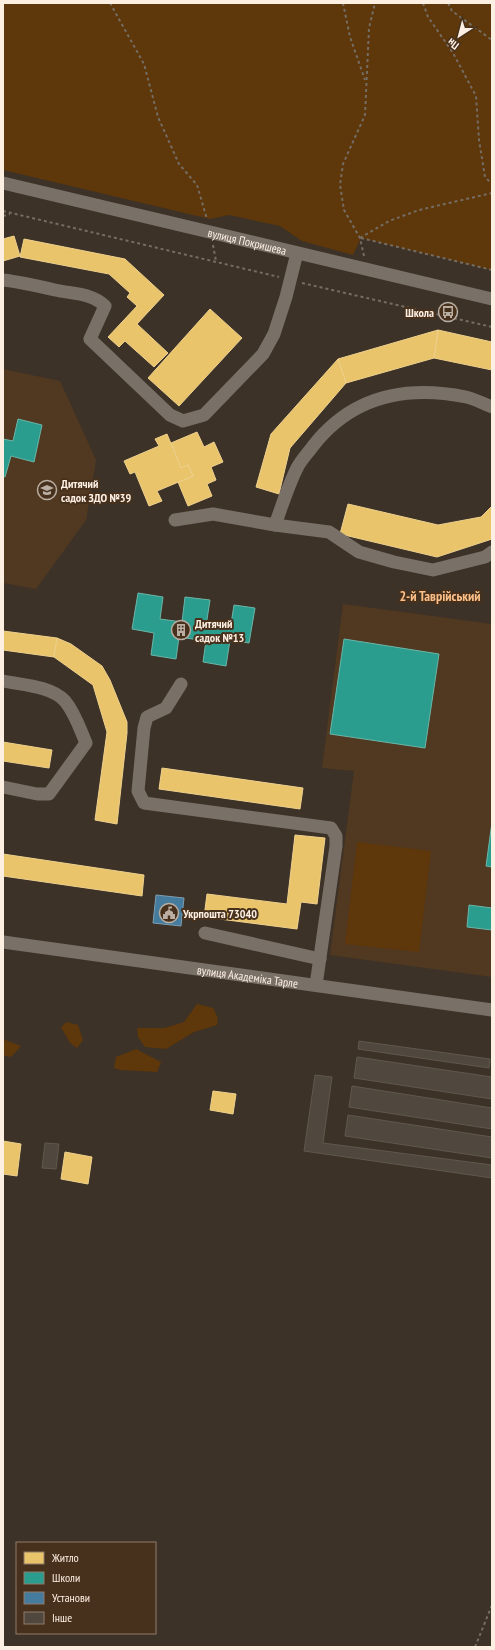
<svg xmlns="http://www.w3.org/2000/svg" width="495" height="1650" font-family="'PT Sans Narrow',sans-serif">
	<rect width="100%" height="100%" fill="#3d3227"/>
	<!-- built -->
	<g fill="#513820">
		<path d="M3,369L60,381L96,460L86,520L36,589L3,583Z"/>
		<path d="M343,604L492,624V977L330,955L354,771L322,768Z"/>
	</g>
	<!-- green -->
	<g fill="#5e370a">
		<path d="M3,3H492V270L361,238L353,255L302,241L280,226L229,215L210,219L3,170Z"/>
		<path d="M357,842L431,851L419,952L345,944Z"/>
		<path d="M197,1004L213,1008L218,1018L217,1025L194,1032L166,1049L145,1047L138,1037L137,1028H165L184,1022Z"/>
		<path d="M67,1022L78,1025L83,1040L77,1048L70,1043L61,1027Z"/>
		<path d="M3,1039L21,1046L11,1057L3,1055Z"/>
		<path d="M136,1049L161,1062L157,1072L121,1070L114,1068L116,1057Z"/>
	</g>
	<!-- homes -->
	<g fill="#e9c46a" stroke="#efd18e">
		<path d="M14,236L20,256L3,261V239Z"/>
		<path d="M24,239L125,259L164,295L137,324L168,353L154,367L125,341L119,347L108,337L137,306L127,297L130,293L109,274L20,257Z"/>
		<path d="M210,309L242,338L179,406L148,378Z"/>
		<path d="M438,330L492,342V370L434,358Z"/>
		<path d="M438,330L434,358L346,383L338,359Z"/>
		<path d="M338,359L346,383L290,448L279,494L256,487L271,434Z"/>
		<path d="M197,432L204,447L214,442L223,462L211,467L216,480L207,484L212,496L188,506L178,482L193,476L188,465L181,468L171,443Z"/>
		<path d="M167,434L181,468L188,465L193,476L157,491L162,501L149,506L135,472L130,474L124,461L159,446L155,439Z"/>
		<path d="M348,504L438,525L481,517L492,506V539L437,557L340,534Z"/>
		<path d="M3,631L57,638L54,657L3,650Z"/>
		<path d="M57,638L71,644L102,666L110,680L127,722V733L117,824L95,820L107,732L93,685L54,657Z"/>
		<path d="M3,742L52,750L49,768L3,761Z"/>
		<path d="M162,768L303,788L300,809L159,789Z"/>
		<path d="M295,835L325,838L317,904L301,902L297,929L204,917L207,894L287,904Z"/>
		<path d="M3,854L144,875L142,896L3,876Z"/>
		<path d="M213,1091L236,1094L233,1114L210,1110Z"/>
		<path d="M3,1141L21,1144L17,1176L3,1174Z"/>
		<path d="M65,1152L92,1157L88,1184L61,1179Z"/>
	</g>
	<!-- schools -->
	<g fill="#2a9d8f" stroke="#6ab6a8">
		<path d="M18,419L42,425L34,462L11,456L5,477L3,476V439L13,441Z"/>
		<path d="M138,593L163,597L160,619L182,622L185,597L210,600L206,626L230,630L234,605L255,608L249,643L230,640L226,666L203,662L206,641L179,637L176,659L151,655L154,633L132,629Z"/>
		<path d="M344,639L439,654L425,748L330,734Z"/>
		<path d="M492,822V867L486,866Z"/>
		<path d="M469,905L492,908V930L467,927Z"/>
	</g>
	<!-- public -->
	<path fill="#457b9d" stroke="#7c9eb2" d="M156,895L184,898L181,926L153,923Z"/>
	<!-- building -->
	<g fill="#50473e" stroke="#60574d">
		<path d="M359,1041L490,1059L489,1068L358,1049Z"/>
		<path d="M357,1057L492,1077V1099L354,1078Z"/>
		<path d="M315,1075L332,1077L323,1143L492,1165V1178L304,1151Z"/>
		<path d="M352,1086L492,1108V1129L349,1107Z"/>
		<path d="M348,1115L492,1137V1158L345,1136Z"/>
		<path d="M45,1143L59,1144L56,1169L42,1168Z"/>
	</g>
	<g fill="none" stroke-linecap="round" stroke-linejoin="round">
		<!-- path -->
		<g stroke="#756d64" stroke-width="2" stroke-dasharray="3 3" stroke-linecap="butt">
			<path d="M110,3L144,64L158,117L179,164L197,185L207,219"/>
			<path d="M343,3L350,37L365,80"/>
			<path d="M423,3L428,17L453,53L476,96L479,140L485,177L492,184"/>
			<path d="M448,3L452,11L492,40"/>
			<path d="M3,211L279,277"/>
			<path d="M3,216L10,214"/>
			<path d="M360,238L389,221L419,210L492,193"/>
			<path d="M361,238L492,270"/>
			<path d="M213,245L216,261"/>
			<path d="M364,256L360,238L344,210L340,185L343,164L365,115L369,28L375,3"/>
			<path d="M302,283L492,327"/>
			<path d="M475,1647L492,1605"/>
		</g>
		<!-- minor -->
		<g stroke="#797068" stroke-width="13">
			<path id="s1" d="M3,183L492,299"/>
			<path d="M3,280C21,282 38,286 55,290C73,294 92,293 105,306L90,339L170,415L183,421L204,415L263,354L274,334L286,297L297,253"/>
			<path d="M175,520L213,514L275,525L329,532L359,552L394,562L433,570L485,557L492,552"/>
			<path d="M275,525C282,506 288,486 297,468C301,460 308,453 313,446C352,396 406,385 466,397C475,399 484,404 492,407"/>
			<path d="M3,681C22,685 51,686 65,701C75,713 80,729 86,743L49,794H37L3,787"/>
			<path d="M181,684L166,708L147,717L144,728L138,791L144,803L331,828L336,836V846L316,985"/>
			<path d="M205,933L320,959"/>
			<path id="s2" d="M3,942L492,1010"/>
		</g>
	</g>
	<!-- icons -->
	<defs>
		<g id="bus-ring" transform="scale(1)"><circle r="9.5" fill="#47311d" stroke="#baada1" stroke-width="1.5"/><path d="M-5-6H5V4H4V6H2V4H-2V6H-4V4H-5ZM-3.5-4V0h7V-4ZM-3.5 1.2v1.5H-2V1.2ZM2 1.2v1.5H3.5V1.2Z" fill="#baada1"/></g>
		<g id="school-ring" transform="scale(1)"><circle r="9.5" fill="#47311d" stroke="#baada1" stroke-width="1.5"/><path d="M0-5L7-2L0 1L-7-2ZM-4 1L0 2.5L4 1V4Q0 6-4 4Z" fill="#baada1"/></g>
		<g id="building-ring" transform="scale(1)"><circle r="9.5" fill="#47311d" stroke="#baada1" stroke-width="1.5"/><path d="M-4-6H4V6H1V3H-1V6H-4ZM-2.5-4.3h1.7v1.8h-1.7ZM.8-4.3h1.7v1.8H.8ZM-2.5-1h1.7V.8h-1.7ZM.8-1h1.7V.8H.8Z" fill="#baada1"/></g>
		<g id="civic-ring" transform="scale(1)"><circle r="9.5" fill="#47311d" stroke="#baada1" stroke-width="1.5"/><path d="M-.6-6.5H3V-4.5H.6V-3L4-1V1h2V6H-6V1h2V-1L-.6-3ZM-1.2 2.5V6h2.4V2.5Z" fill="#baada1"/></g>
	</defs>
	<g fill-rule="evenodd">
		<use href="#bus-ring" x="448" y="312"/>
		<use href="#school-ring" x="47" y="490"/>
		<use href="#building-ring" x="181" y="630"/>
		<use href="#civic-ring" x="169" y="913"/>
	</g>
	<g text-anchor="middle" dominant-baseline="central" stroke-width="4" stroke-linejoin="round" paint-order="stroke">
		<!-- street labels -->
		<g font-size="12" fill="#feefe3" stroke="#47311d">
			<text stroke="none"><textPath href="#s1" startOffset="251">вулиця Покришева</textPath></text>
			<text stroke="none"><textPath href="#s2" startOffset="247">вулиця Академіка Тарле</textPath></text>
		</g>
		<!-- poi labels -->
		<g font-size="12" font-weight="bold" fill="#feefe3" stroke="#47311d" text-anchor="start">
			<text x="434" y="312" text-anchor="end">Школа</text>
			<text x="61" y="483">Дитячий<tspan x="61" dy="14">садок ЗДО №39</tspan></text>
			<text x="195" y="623">Дитячий<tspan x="195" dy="14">садок №13</tspan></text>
			<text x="183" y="913">Укрпошта 73040</text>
		</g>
		<!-- quarter labels -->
		<g font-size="14" font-weight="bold" fill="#fdc089" stroke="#47311d">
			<text x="440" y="596">2-й Таврійський</text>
		</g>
	</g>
	<!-- border -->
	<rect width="495" height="1650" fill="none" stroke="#feefe3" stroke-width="8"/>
	<!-- legend -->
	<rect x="16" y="1542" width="140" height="92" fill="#47311d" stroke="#907d6c"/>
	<rect x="24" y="1552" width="20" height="12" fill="#e9c46a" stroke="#907d6c"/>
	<text x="52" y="1562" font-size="12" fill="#feefe3">Житло</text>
	<rect x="24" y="1572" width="20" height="12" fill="#2a9d8f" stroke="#907d6c"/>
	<text x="52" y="1582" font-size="12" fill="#feefe3">Школи</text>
	<rect x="24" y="1592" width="20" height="12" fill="#457b9d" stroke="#907d6c"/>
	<text x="52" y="1602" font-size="12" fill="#feefe3">Установи</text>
	<rect x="24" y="1612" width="20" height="12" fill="#50473e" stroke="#907d6c"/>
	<text x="52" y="1622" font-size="12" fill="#feefe3">Інше</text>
	<!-- north arrow -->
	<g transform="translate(459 36) rotate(216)" stroke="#47311d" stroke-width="3" paint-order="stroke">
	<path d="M0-3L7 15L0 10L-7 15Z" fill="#feefe3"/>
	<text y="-6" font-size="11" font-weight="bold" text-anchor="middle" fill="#feefe3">Пн</text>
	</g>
</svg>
